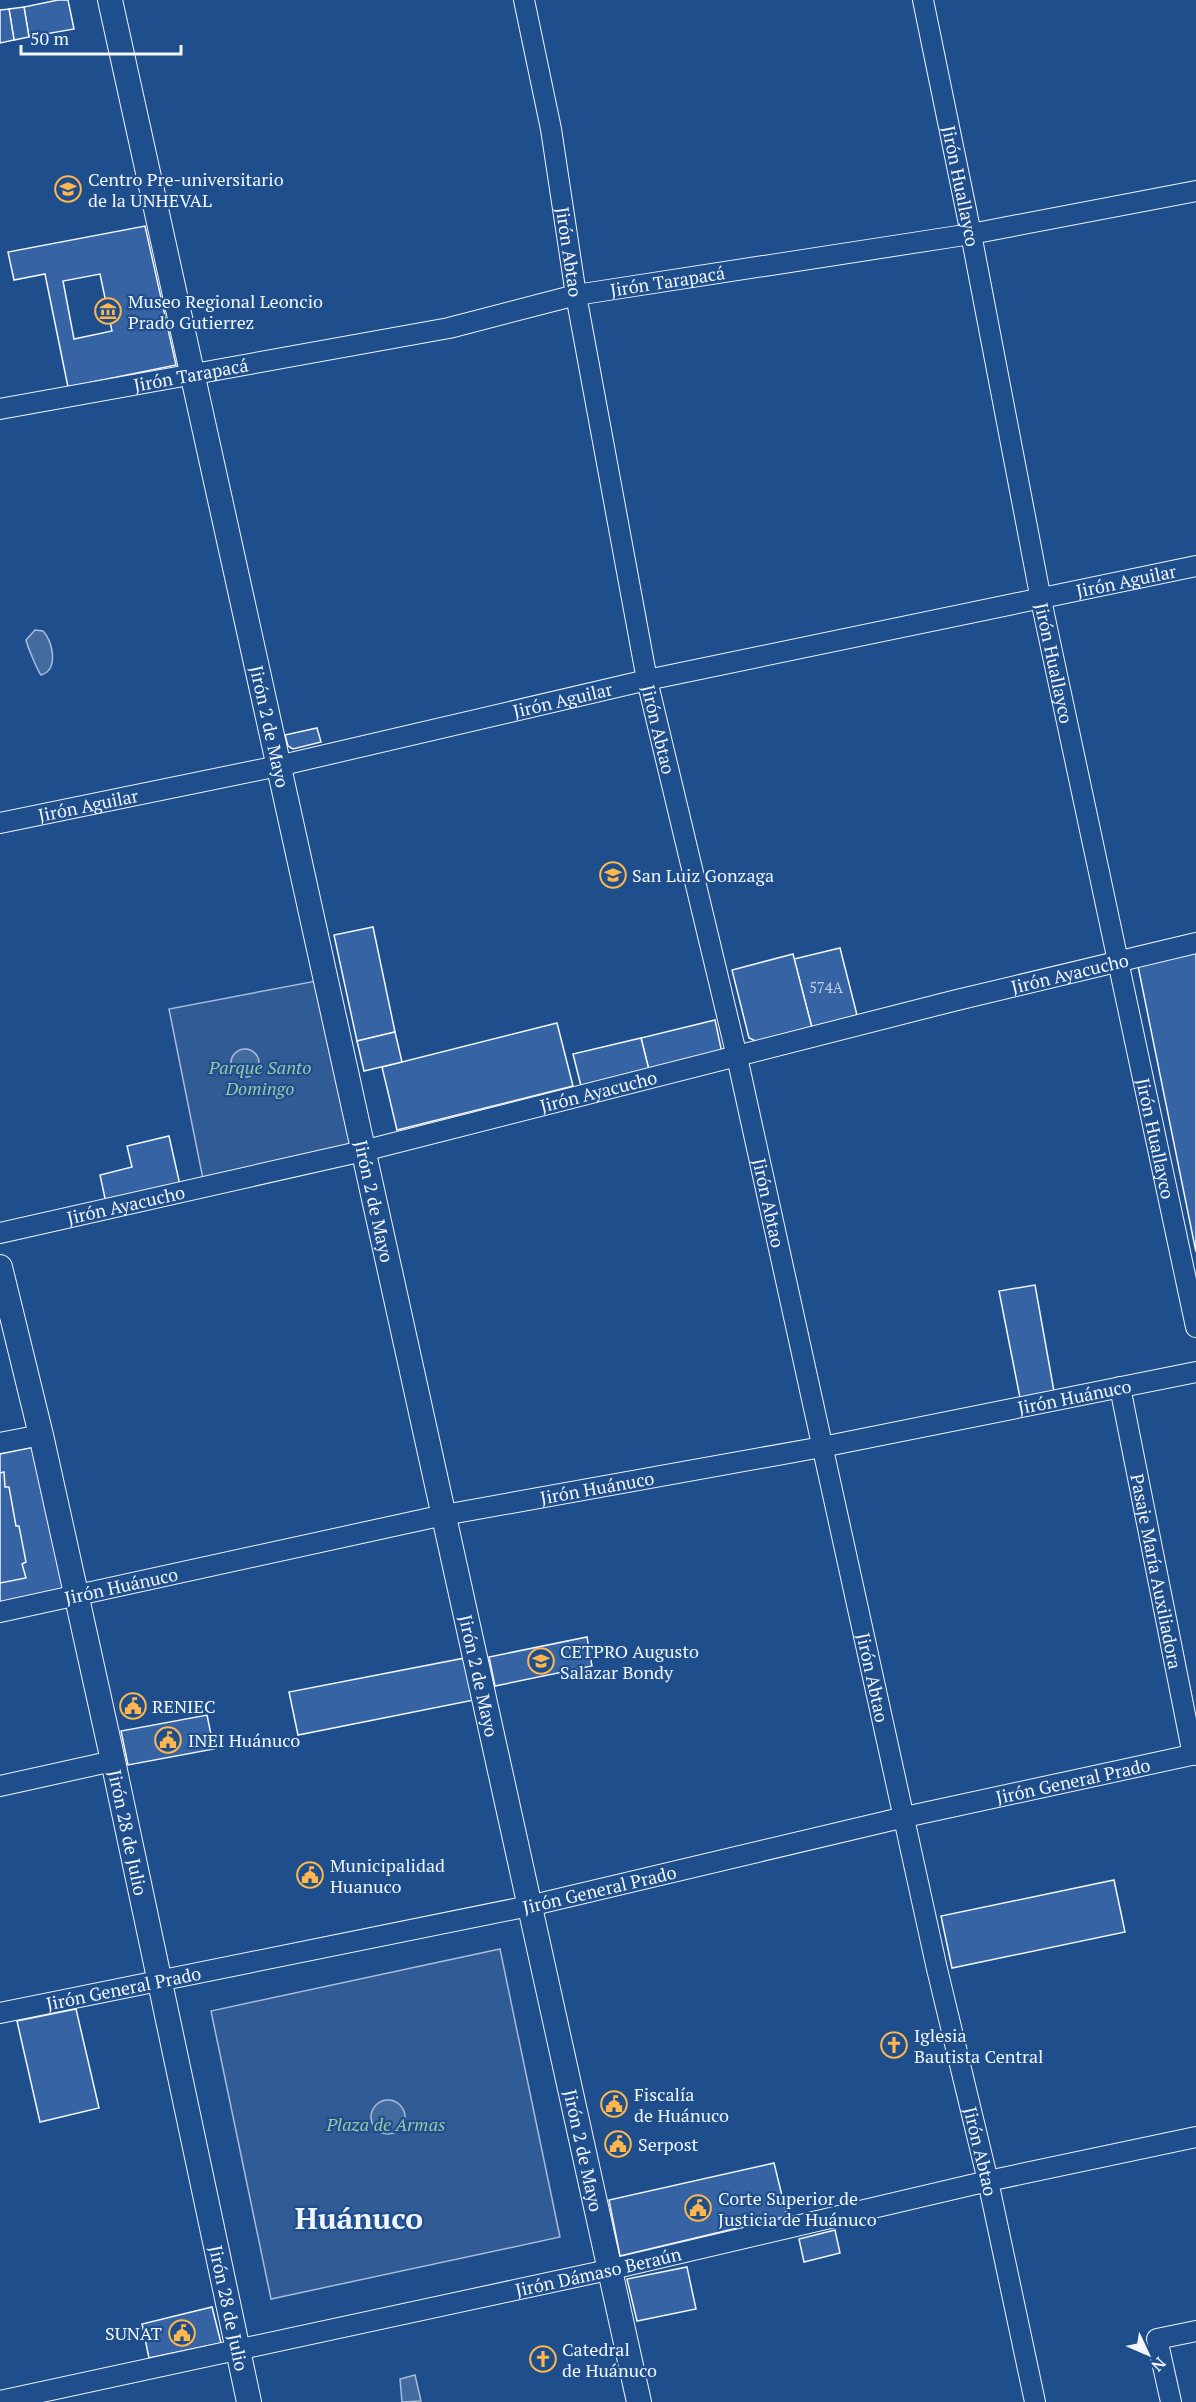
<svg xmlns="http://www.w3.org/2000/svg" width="1196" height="2402" font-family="'PT Serif',serif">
	<rect width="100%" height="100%" fill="#1f4e8c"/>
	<!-- built -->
	<g fill="#305b95" stroke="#a8bbd7" stroke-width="1.5">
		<path d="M316,981L353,1144L203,1179L169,1009Z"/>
		<path d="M500,1949L560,2237L271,2299L211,2011Z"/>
	</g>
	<!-- water -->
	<g fill="#446ba0" stroke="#a8bbd7" stroke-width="1.5">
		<path d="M35,630L43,631C53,641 59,670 41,675C38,672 27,645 26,640Z"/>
		<circle cx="245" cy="1063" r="14"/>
		<circle cx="388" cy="2117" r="17"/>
		<path d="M415,2375L421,2401L402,2402L400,2379Z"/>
	</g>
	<!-- building -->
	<g fill="#3563a3" stroke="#f2f6ff" stroke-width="1.5" fill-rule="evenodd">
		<path d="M58,0H68L74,29L29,37L24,7Z"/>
		<path d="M24,7L29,37L14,40L9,9Z"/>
		<path d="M9,9L14,40L0,43V10Z"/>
		<path d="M145,226L176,365L68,387L45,274L14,280L8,252ZM100,274L112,331L74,339L63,281Z"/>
		<path d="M317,728L321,742L293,749L288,746L285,735Z"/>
		<path d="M373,927L395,1032L357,1041L334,935Z"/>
		<path d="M840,948L857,1015L812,1028L794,959Z"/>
		<path d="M1196,953V1252L1138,966Z"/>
		<path d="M793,954L812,1028L758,1042L749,1038L732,970Z"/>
		<path d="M715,1020L722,1053L649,1070L641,1038Z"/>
		<path d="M557,1023L573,1086L397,1130L382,1067Z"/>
		<path d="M395,1032L402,1062L364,1071L357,1041Z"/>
		<path d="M641,1038L649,1070L581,1086L573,1054Z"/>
		<path d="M169,1136L180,1185L106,1203L100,1175L132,1167L127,1146Z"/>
		<path d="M1035,1285L1055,1397L1021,1403L999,1291Z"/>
		<path d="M34,1447L67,1591L0,1604V1454Z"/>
		<path d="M4,1472L5,1487H9L16,1526H19L26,1562L22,1564L26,1578L0,1583V1473Z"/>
		<path d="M587,1637L592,1666L495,1686L489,1657Z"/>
		<path d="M465,1658L474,1700L298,1735L289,1692Z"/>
		<path d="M207,1715L214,1749L128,1765L121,1731Z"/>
		<path d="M1114,1880L1125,1932L952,1968L941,1916Z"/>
		<path d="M76,2009L99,2108L40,2122L17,2021Z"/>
		<path d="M774,2163L787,2216L620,2256L609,2200Z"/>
		<path d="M835,2230L840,2253L804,2262L799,2239Z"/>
		<path d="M687,2267L696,2309L637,2321L627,2279Z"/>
		<path d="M212,2307L221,2343L149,2358L142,2324Z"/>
	</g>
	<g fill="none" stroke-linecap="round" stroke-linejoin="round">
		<!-- minor casing -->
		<g stroke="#f2f6ff" stroke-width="22">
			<g id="minor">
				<path id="s1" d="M524,0L551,129L576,295L647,680L737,1057L937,1969L988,2181L1035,2402"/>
				<path id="s2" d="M923,0L971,234L1041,600L1196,1327"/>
				<path id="s3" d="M0,409L449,328L576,295L971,234L1196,191"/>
				<path id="s4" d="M0,823L278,766L647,680L1196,566"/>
				<path id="s5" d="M0,1233L363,1151L957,1000L1196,943"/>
				<path id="s6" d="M1120,1387L1193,1755"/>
				<path d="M0,1443L41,1435"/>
				<path id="s7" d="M0,1612L444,1515L822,1447L1196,1372"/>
				<path d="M0,1786L113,1761"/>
				<path id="s8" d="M0,2013L529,1906L905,1817L1196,1754"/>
				<path id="s9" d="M0,2401L608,2270L988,2181L1196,2137"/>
				<path d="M1171,2402L1157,2339L1196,2331"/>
			</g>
		</g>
		<!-- tertiary casing -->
		<g stroke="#f2f6ff" stroke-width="26">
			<g id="tertiary">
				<path id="s10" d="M110,0L639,2402"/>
				<path id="s11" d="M0,1267L41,1435L113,1761L249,2402"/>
			</g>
		</g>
		<!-- minor -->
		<use href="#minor" stroke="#1f4e8c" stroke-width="20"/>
		<!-- tertiary -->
		<use href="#tertiary" stroke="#1f4e8c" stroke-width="24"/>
	</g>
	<!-- icons -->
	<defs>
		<g id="university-ring" transform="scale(1.35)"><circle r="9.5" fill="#1f4e8c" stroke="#ffb74d" stroke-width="1.5"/><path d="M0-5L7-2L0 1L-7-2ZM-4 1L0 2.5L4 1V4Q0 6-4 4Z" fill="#ffb74d"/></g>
		<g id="museum-ring" transform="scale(1.35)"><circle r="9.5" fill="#1f4e8c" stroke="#ffb74d" stroke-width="1.5"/><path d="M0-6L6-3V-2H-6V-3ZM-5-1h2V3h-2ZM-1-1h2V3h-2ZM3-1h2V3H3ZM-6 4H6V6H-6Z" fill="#ffb74d"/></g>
		<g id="school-ring" transform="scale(1.35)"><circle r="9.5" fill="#1f4e8c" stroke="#ffb74d" stroke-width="1.5"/><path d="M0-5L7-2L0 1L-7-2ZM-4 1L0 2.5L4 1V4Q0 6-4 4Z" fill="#ffb74d"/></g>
		<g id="civic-ring" transform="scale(1.35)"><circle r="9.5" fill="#1f4e8c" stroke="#ffb74d" stroke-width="1.5"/><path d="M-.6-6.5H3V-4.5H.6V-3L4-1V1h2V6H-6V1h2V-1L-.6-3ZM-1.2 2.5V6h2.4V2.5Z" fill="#ffb74d"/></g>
		<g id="church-ring" transform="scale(1.35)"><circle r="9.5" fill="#1f4e8c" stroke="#ffb74d" stroke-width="1.5"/><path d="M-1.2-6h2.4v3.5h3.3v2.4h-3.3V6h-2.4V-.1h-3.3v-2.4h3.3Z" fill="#ffb74d"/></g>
	</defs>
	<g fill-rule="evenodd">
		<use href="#university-ring" x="68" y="189"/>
		<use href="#museum-ring" x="108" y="311"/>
		<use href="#school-ring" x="613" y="875"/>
		<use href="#university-ring" x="541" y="1661"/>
		<use href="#civic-ring" x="133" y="1706"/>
		<use href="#civic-ring" x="168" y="1740"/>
		<use href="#civic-ring" x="310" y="1875"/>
		<use href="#church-ring" x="894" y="2045"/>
		<use href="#civic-ring" x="614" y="2104"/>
		<use href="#civic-ring" x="618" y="2144"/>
		<use href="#civic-ring" x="698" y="2208"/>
		<use href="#civic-ring" x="182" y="2333"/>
		<use href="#church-ring" x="543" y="2359"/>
	</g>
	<g text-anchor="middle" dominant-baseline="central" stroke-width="4.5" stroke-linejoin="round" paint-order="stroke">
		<!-- number labels -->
		<g font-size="15" fill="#c3d1e8">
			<text x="826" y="987">574A</text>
		</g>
		<!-- poi labels -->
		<g font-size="18" fill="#f2f6ff" stroke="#1f4e8c" text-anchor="start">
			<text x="88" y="179">Centro Pre-universitario<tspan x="88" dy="21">de la UNHEVAL</tspan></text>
			<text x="128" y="301">Museo Regional Leoncio<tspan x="128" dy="21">Prado Gutierrez</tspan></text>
			<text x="632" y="875">San Luiz Gonzaga</text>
			<text x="560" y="1651">CETPRO Augusto<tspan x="560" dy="21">Salazar Bondy</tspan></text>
			<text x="152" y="1706">RENIEC</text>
			<text x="188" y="1740">INEI Huánuco</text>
			<text x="330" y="1865">Municipalidad<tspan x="330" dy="21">Huanuco</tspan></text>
			<text x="914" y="2035">Iglesia<tspan x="914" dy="21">Bautista Central</tspan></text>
			<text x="634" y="2094">Fiscalía<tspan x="634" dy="21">de Huánuco</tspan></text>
			<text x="638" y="2144">Serpost</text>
			<text x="718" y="2198">Corte Superior de<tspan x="718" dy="21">Justicia de Huánuco</tspan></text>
			<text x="162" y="2333" text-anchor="end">SUNAT</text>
			<text x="562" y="2349">Catedral<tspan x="562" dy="21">de Huánuco</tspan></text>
		</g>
		<!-- street labels -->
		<g font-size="18" fill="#f2f6ff" stroke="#1f4e8c">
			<text stroke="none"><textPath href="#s2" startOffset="190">Jirón Huallayco</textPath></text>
			<text stroke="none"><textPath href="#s1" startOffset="256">Jirón Abtao</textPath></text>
			<text stroke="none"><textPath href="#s3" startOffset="680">Jirón Tarapacá</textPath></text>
			<text stroke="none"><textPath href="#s3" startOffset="194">Jirón Tarapacá</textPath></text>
			<text stroke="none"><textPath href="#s4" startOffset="1152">Jirón Aguilar</textPath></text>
			<text stroke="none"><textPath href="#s2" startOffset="676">Jirón Huallayco</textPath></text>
			<text stroke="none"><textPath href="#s4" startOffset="576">Jirón Aguilar</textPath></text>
			<text stroke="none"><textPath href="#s10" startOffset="744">Jirón 2 de Mayo</textPath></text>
			<text stroke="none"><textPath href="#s1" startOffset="742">Jirón Abtao</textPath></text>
			<text stroke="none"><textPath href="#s4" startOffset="90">Jirón Aguilar</textPath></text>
			<text stroke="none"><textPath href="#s5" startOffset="1101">Jirón Ayacucho</textPath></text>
			<text stroke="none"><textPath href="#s5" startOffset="615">Jirón Ayacucho</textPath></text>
			<text stroke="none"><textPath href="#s2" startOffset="1162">Jirón Huallayco</textPath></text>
			<text stroke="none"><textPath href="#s10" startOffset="1230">Jirón 2 de Mayo</textPath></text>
			<text stroke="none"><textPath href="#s1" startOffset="1228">Jirón Abtao</textPath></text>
			<text stroke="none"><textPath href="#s5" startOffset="129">Jirón Ayacucho</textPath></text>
			<text stroke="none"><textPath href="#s7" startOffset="1096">Jirón Huánuco</textPath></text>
			<text stroke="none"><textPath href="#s7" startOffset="610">Jirón Huánuco</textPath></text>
			<text stroke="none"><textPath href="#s6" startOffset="188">Pasaje María Auxiliadora</textPath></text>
			<text stroke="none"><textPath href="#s7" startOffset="124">Jirón Huánuco</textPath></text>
			<text stroke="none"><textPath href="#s10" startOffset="1716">Jirón 2 de Mayo</textPath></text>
			<text stroke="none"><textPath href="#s1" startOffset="1714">Jirón Abtao</textPath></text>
			<text stroke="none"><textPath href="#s8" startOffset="1098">Jirón General Prado</textPath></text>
			<text stroke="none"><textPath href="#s11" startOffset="580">Jirón 28 de Julio</textPath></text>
			<text stroke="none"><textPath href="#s8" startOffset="612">Jirón General Prado</textPath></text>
			<text stroke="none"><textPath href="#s8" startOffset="126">Jirón General Prado</textPath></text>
			<text stroke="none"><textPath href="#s10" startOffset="2202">Jirón 2 de Mayo</textPath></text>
			<text stroke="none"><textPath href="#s1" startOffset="2200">Jirón Abtao</textPath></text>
			<text stroke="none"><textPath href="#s9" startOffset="612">Jirón Dámaso Beraún</textPath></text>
			<text stroke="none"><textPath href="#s11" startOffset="1066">Jirón 28 de Julio</textPath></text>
		</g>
		<!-- park labels -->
		<g font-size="18" font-style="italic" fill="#97c8a6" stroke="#1f4e8c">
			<text x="260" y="1067">Parque Santo<tspan x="260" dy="21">Domingo</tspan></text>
			<text x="386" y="2124">Plaza de Armas</text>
		</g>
		<!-- town labels -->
		<g font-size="30" font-weight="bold" fill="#f2f6ff" stroke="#1f4e8c">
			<text x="359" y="2218">Huánuco</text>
		</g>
	</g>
	<!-- north arrow -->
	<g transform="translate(1148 2354) rotate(134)" stroke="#1f4e8c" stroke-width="4.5" paint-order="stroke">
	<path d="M0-4.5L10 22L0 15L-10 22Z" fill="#f2f6ff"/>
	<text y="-9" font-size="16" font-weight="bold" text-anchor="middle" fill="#f2f6ff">N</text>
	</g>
	<!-- scale -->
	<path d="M21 45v9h160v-9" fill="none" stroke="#f2f6ff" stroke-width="3"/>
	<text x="30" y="45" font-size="18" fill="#f2f6ff" stroke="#1f4e8c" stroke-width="4.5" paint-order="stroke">50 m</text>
</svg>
